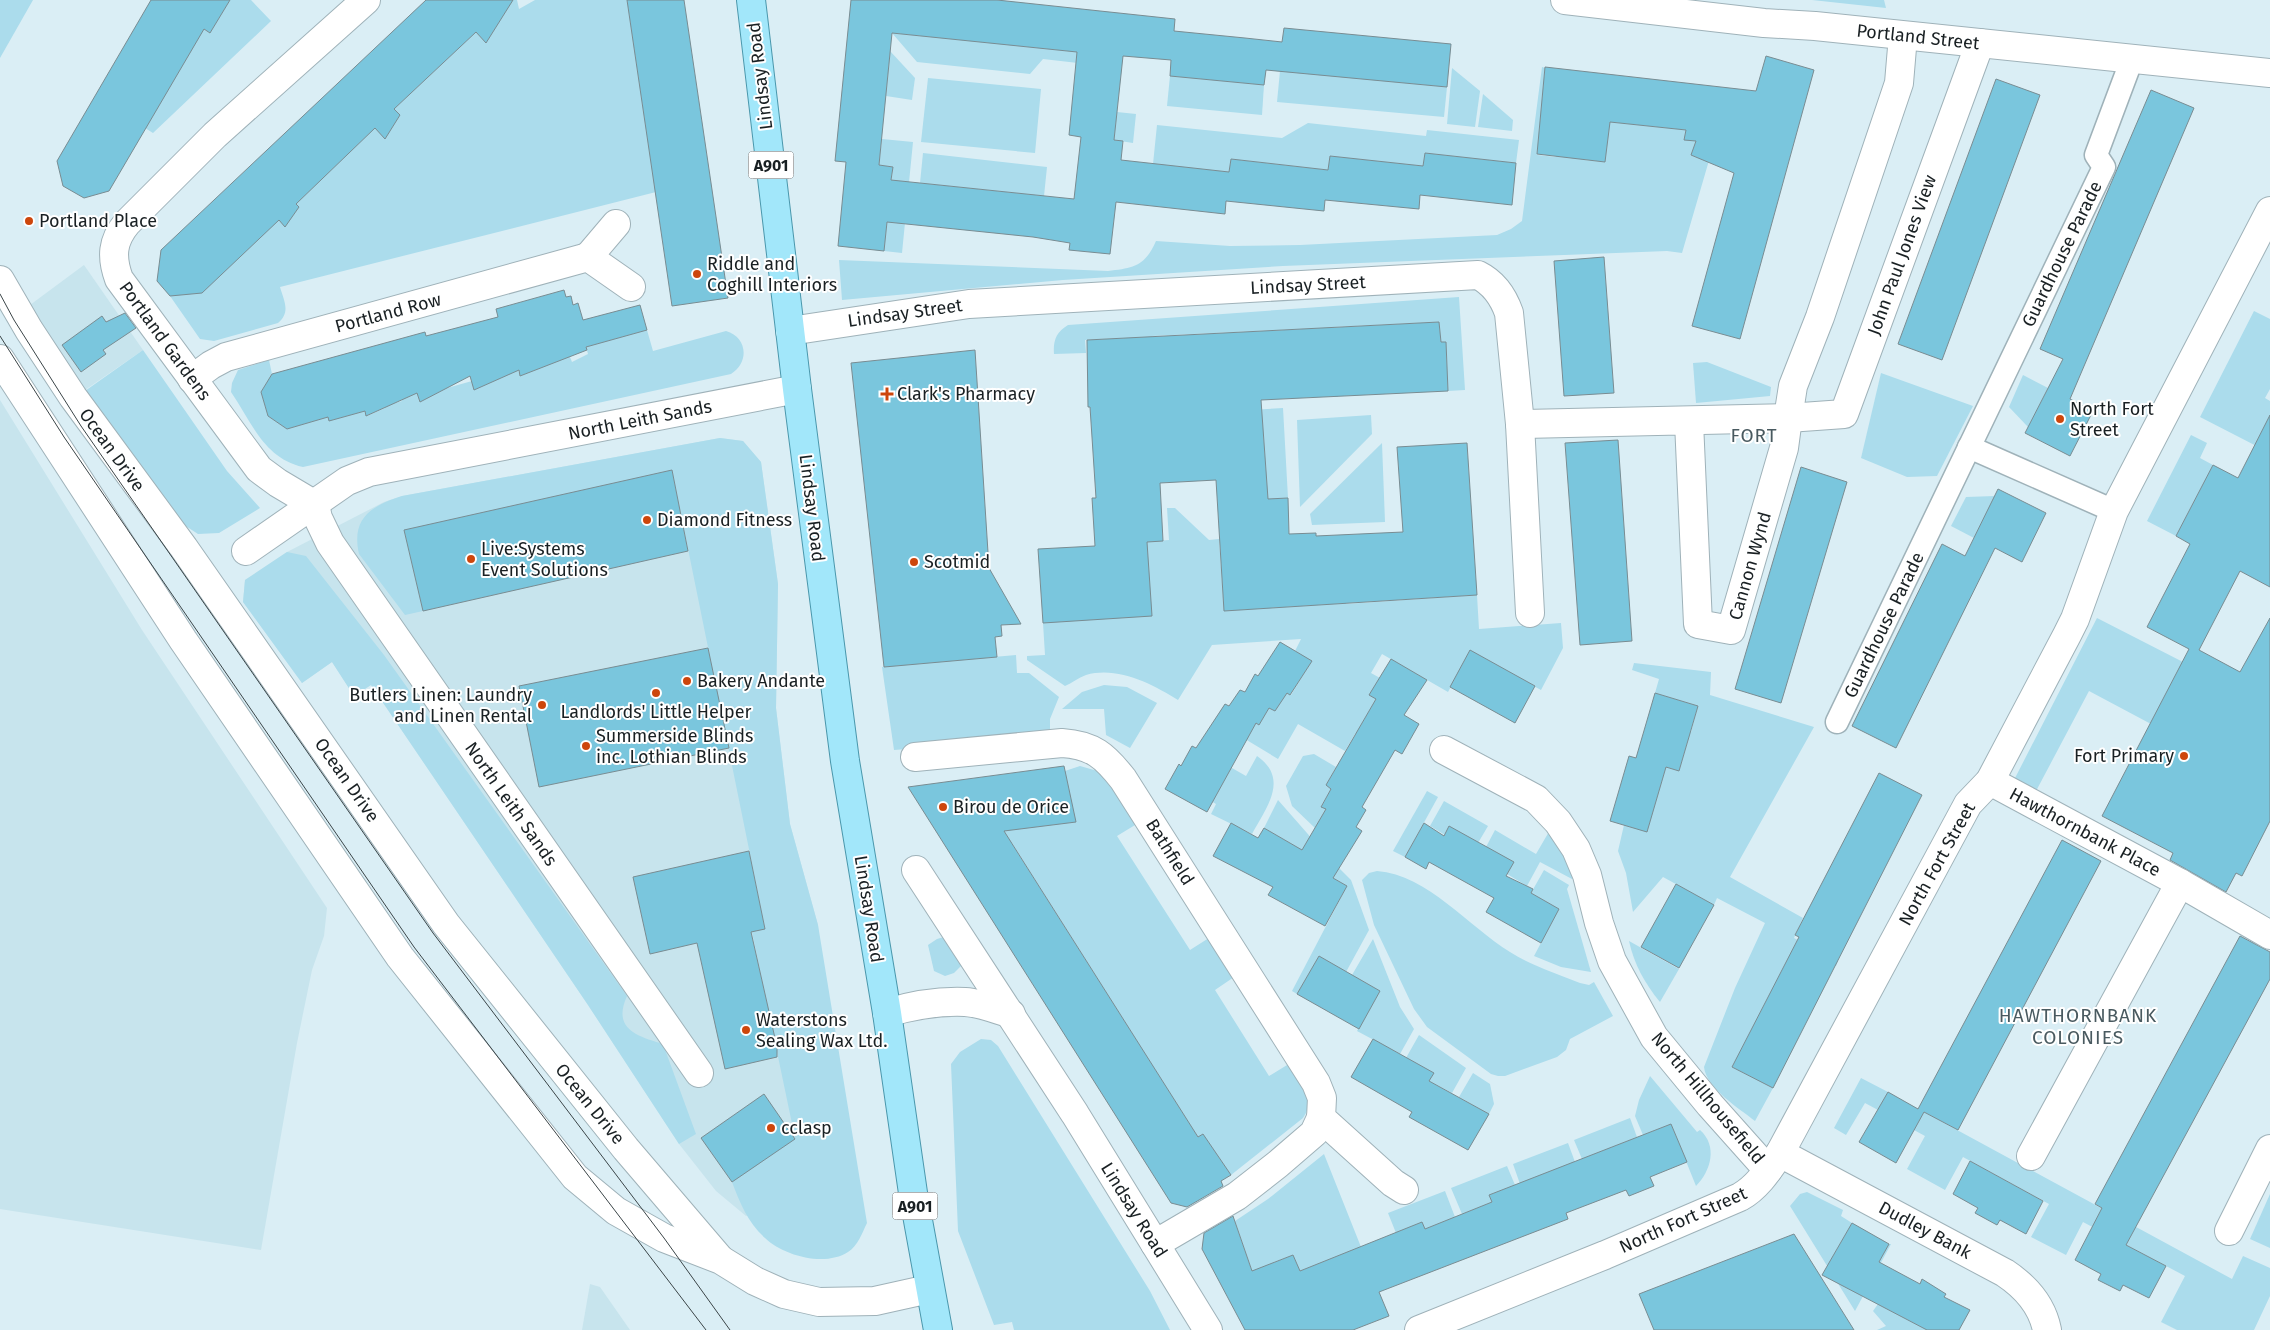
<svg xmlns="http://www.w3.org/2000/svg" width="2270" height="1330" font-family="'Fira Sans',sans-serif">
	<rect width="100%" height="100%" fill="#daeef5"/>
	<!-- built -->
	<g fill="#c7e4ed">
		<path d="M84,265L143,350L85,390L30,305Z"/>
		<path d="M0,400L142,630L327,908L324,936L312,970L297,1043L261,1250L0,1209Z"/>
		<path d="M720,438L743,441L761,462L778,584L776,708L790,824L818,925L835,1172L785,1204L746,1216L716,1191L679,1144L588,1005L371,685L354,696L332,662L302,683L243,602L245,580L287,552L384,502L402,496Z"/>
		<path d="M590,1284L600,1287L630,1330H582Z"/>
	</g>
	<!-- green -->
	<g fill="#abdcec">
		<path d="M0,0H33L0,58Z"/>
		<path d="M230,0H251L271,21L153,133L145,128L203,29L210,33Z"/>
		<path d="M511,0H517L519,9L535,0H627L656,192L280,287C284,301 291,312 278,323L214,341L200,339L170,296L279,220L285,226L296,204L375,128L385,138L400,115L394,109L476,32L486,43L499,22L493,15Z"/>
		<path d="M1812,0H1884L1886,8Z"/>
		<path d="M892,33L1088,53L1078,63L1043,59L1030,74L917,62Z"/>
		<path d="M890,51L915,78L912,100L886,96Z"/>
		<path d="M1542,67L1545,68L1537,155L1556,157L1559,128L1588,131L1585,160L1605,162L1610,122L1686,130L1685,139L1696,141L1691,155L1701,159L1712,131L1717,133L1682,253L1667,251L1283,266L1063,280L842,300L839,260L1108,271C1134,268 1145,266 1156,241L1230,246L1300,245L1497,235L1511,229L1522,221Z"/>
		<path d="M1452,68L1480,91L1475,127L1447,124Z"/>
		<path d="M1280,71L1447,87L1444,117L1277,102Z"/>
		<path d="M1170,76L1264,85L1262,115L1167,106Z"/>
		<path d="M928,78L1041,89L1035,153L921,142Z"/>
		<path d="M1483,94L1513,120L1512,131L1478,127Z"/>
		<path d="M1117,112L1136,114L1133,143L1114,140Z"/>
		<path d="M1308,123L1426,136L1427,130L1519,140L1516,163L1425,153L1423,166L1330,156L1328,170L1231,159L1229,172L1153,164L1157,125L1282,138Z"/>
		<path d="M882,139L913,142L902,253L884,251L893,167L879,165Z"/>
		<path d="M923,153L1047,167L1044,196L920,183Z"/>
		<path d="M1459,297L1465,390L1448,391L1446,343L1441,342L1439,322L1334,327L1338,397H1318L1316,353L1301,329L1152,336L1156,404L1125,361L1124,338L1085,340L1086,353L1054,354C1053,341 1056,332 1068,325Z"/>
		<path d="M2254,311L2270,319V389L2265,398L2270,401V453L2200,417Z"/>
		<path d="M647,330L653,351L726,331C747,337 750,362 731,374L303,467C264,458 252,423 231,392L232,383L238,370L269,360L272,374L261,392L268,416L287,429L328,417L329,421L365,411L367,416L385,408L384,406L402,401L401,397L417,393L420,402L441,391L440,390L472,381L474,390L518,369L520,376L538,369L568,352L572,362L588,354L586,347Z"/>
		<path d="M143,350L227,471L260,508L219,533L198,534L175,519L85,391Z"/>
		<path d="M1707,362L1771,387L1770,396L1696,403L1693,363Z"/>
		<path d="M1881,373L1973,406L1937,476L1907,477L1861,458Z"/>
		<path d="M2023,375L2048,388L2028,427L2009,407Z"/>
		<path d="M1283,408L1288,498L1256,500L1266,477L1264,440L1263,434L1250,410Z"/>
		<path d="M1371,415L1372,434L1300,507L1297,420Z"/>
		<path d="M2191,435L2207,443L2200,458L2213,465L2176,536L2147,521Z"/>
		<path d="M720,438L743,441L761,462L778,584L776,708L790,824L818,925L867,1223C862,1233 858,1246 848,1252C825,1267 784,1256 765,1238C748,1223 740,1203 732,1182L795,1138L752,932L765,928L672,470L404,531L423,611L405,615L359,554C351,518 371,506 402,496Z"/>
		<path d="M1382,443L1385,522L1312,525L1310,514Z"/>
		<path d="M1995,496L1974,538L1951,526L1966,497Z"/>
		<path d="M1167,508H1175L1209,540L1219,539L1224,611L1328,604L1343,562L1346,604L1477,595L1479,629L1561,623L1563,648L1541,690L1470,651L1448,692L1382,654L1371,673L1380,678L1376,699L1359,728L1364,731L1355,734L1345,751L1298,724L1278,759L1245,739L1255,722L1259,725L1269,708L1275,711L1287,693L1291,695L1311,662L1295,651L1301,639L1212,645L1178,700C1152,684 1118,666 1086,675C1078,678 1072,683 1065,686L1027,660V656L1045,655L1043,623L1139,542L1169,540Z"/>
		<path d="M287,552L306,556L384,655L627,996C612,1029 637,1036 663,1044L696,1134L679,1144L588,1005L371,685L354,696L332,662L302,683L243,602L245,580Z"/>
		<path d="M2097,618L2183,662L2151,724L2089,691L2035,793L2013,782Z"/>
		<path d="M1016,655L1017,673H1029L1059,697L1050,719V738L894,750L882,667Z"/>
		<path d="M1634,663L1711,672L1710,695L1814,727L1730,877L1803,918L1794,938L1838,961L1836,966L1795,945L1732,1067L1773,1088L1755,1121C1740,1109 1706,1088 1704,1067L1735,988L1765,923L1717,898L1714,905L1663,877L1633,912L1626,873L1618,851L1624,825L1647,831L1666,767L1679,771L1688,741L1680,729L1691,732L1698,706L1655,693L1659,679L1632,670Z"/>
		<path d="M1104,685L1127,687L1157,703L1130,748L1106,735L1104,709H1062L1082,692Z"/>
		<path d="M1314,754L1336,767L1326,785L1331,789L1321,806L1326,809L1315,828L1292,806L1286,786L1303,756Z"/>
		<path d="M1257,756C1290,779 1266,808 1252,834L1211,814L1216,804L1211,801L1225,764L1246,776Z"/>
		<path d="M1080,766L1101,772L1140,822L1117,836L1190,950L1212,936L1237,975L1215,990L1269,1076L1292,1062C1303,1081 1317,1098 1303,1118L1231,1175L1203,1134L1198,1137L1012,843L1009,845L999,830L1075,822L1065,771Z"/>
		<path d="M1427,791L1438,797L1405,857L1393,851Z"/>
		<path d="M1278,800L1314,841L1310,877L1295,846L1264,828Z"/>
		<path d="M1444,801L1488,826L1478,843L1449,827L1445,835L1430,826Z"/>
		<path d="M1495,830L1536,854L1550,830L1574,873L1572,879L1540,862L1527,886L1507,874L1486,847Z"/>
		<path d="M1338,867L1351,880L1369,930L1346,972L1319,956L1297,994L1292,991L1347,886L1319,870Z"/>
		<path d="M1544,870L1569,885L1567,889L1591,972L1561,967L1534,956L1559,909L1531,893Z"/>
		<path d="M1377,871C1428,875 1469,927 1510,952C1532,966 1556,973 1580,983L1589,985L1594,982L1613,1016L1570,1039L1566,1050L1557,1057L1505,1076H1498L1491,1074L1427,1027L1414,1009L1374,925L1362,880L1369,873Z"/>
		<path d="M947,936L964,963L954,973L945,976L934,971L928,945L937,939Z"/>
		<path d="M1373,939L1400,1007L1414,1029L1400,1054L1357,1031L1380,991L1352,975Z"/>
		<path d="M1629,941L1679,969L1660,1002C1645,984 1634,964 1629,941Z"/>
		<path d="M1419,1035L1466,1068L1452,1093L1429,1081L1433,1074L1406,1058Z"/>
		<path d="M981,1039L991,1040L998,1046L1150,1291L1170,1330H1014L1012,1322L994,1325L958,1231L951,1064L960,1052Z"/>
		<path d="M1473,1073L1490,1084L1494,1104L1489,1114L1459,1097Z"/>
		<path d="M1650,1076L1697,1132L1700,1130C1718,1146 1711,1171 1696,1186L1671,1124L1643,1135L1635,1116L1639,1100Z"/>
		<path d="M1861,1078L1888,1092L1878,1110L1865,1103L1846,1135L1834,1128Z"/>
		<path d="M1900,1099L2232,1279L2243,1256L2270,1268V1296L2254,1330H2177L2161,1322L2185,1276L2083,1222L2066,1255L2031,1237L2049,1204L1963,1157L1945,1190L1907,1169L1925,1136L1890,1117Z"/>
		<path d="M1630,1118L1637,1137L1582,1159L1574,1140Z"/>
		<path d="M1568,1143L1575,1162L1520,1184L1513,1164Z"/>
		<path d="M1324,1154L1361,1247L1300,1271L1293,1255L1274,1262L1280,1278L1258,1288L1235,1221L1268,1199Z"/>
		<path d="M1507,1166L1515,1185L1489,1195L1492,1202L1462,1214L1451,1188Z"/>
		<path d="M1445,1191L1455,1217L1425,1229L1422,1223L1396,1233L1388,1213Z"/>
		<path d="M1807,1192L1843,1210L1841,1216L1852,1223L1833,1256L1871,1277L1889,1244H1891L1855,1311L1790,1206L1800,1194Z"/>
		<path d="M2270,1194V1248L2250,1239Z"/>
		<path d="M1878,1304L1927,1330H1877L1886,1326L1873,1311Z"/>
	</g>
	<!-- building -->
	<g fill="#7ac6dd" stroke="#798c92" fill-rule="evenodd">
		<path d="M151,0H230L210,33L204,29L109,191L84,198L63,186L57,161Z"/>
		<path d="M426,0H513L486,43L476,32L394,109L400,115L385,139L375,128L296,204L299,207L285,227L279,220L202,293L170,296L157,281L161,250Z"/>
		<path d="M627,0H684L728,298L672,306Z"/>
		<path d="M851,0H997L1175,19L1174,31L1245,38L1282,42L1284,28L1451,44L1447,87L1266,70L1264,85L1170,76L1171,60L1123,56L1114,140L1123,141L1121,160L1229,172L1231,159L1328,170L1330,156L1423,166L1425,153L1516,163L1512,205L1420,195L1419,209L1325,200L1324,211L1226,201L1225,214L1116,202L1110,254L1069,250L1070,243L1033,237L887,222L884,251L838,246L846,162L835,161ZM892,33L1077,52L1069,135L1081,137L1074,199L891,180L893,167L879,165Z"/>
		<path d="M1766,56L1814,70L1740,339L1692,326L1734,173L1691,155L1696,141L1684,140L1686,130L1610,122L1605,162L1537,154L1545,67L1756,91Z"/>
		<path d="M1996,79L2040,95L1942,360L1898,344Z"/>
		<path d="M2151,90L2194,108L2070,399L2093,411L2070,456L2025,433L2063,359L2040,349Z"/>
		<path d="M1604,257L1614,393L1564,396L1554,261Z"/>
		<path d="M564,290L566,297L571,296L573,305L578,303L583,320L640,305L647,330L586,347L587,350L520,376L519,370L474,390L470,376L420,402L417,393L366,416L365,411L329,421L328,417L287,429L268,416L261,392L272,374L425,332L426,336L498,317L496,309Z"/>
		<path d="M125,313L136,328L103,350L106,354L81,372L62,345L102,316L106,322Z"/>
		<path d="M1439,322L1441,342H1446L1448,391L1261,400L1268,499L1288,498L1289,534L1316,533V536L1403,532L1397,447L1467,443L1477,595L1224,611L1216,480L1160,483L1163,541L1147,542L1152,616L1043,623L1038,549L1095,546L1092,498H1096L1090,407H1088L1087,340Z"/>
		<path d="M975,350L989,568L1021,624L1001,625L1002,636L995,637L997,657L884,667L851,363Z"/>
		<path d="M2270,415V587L2240,571L2199,650L2240,672L2270,618V821L2242,876L2236,873L2226,892L2170,860L2173,853L2102,816L2189,649L2147,627L2190,544L2176,536L2213,465L2238,478Z"/>
		<path d="M1618,440L1632,641L1580,645L1565,443Z"/>
		<path d="M1801,467L1847,482L1781,703L1735,689Z"/>
		<path d="M672,470L688,551L423,611L404,530Z"/>
		<path d="M1998,489L2046,513L2022,562L1995,548L1896,748L1852,726L1942,544L1965,556Z"/>
		<path d="M1280,642L1312,661L1290,695L1287,693L1275,711L1269,708L1259,725L1256,723L1207,812L1165,789L1179,764L1181,766L1192,746L1196,748L1225,704L1229,706L1240,690L1245,692L1255,674L1258,676Z"/>
		<path d="M708,648L729,748L539,787L519,686Z"/>
		<path d="M1470,650L1535,686L1515,723L1450,687Z"/>
		<path d="M1391,659L1427,680L1404,715L1419,724L1402,754L1395,750L1362,807L1366,810L1356,827L1362,831L1333,878L1347,886L1325,926L1268,895L1273,887L1213,856L1231,823L1258,838L1264,828L1302,850L1326,809L1321,807L1331,789L1326,785L1376,699L1369,695Z"/>
		<path d="M1655,693L1698,706L1679,771L1666,767L1647,832L1610,821L1629,756L1636,758Z"/>
		<path d="M1064,766L1076,822L1004,831L1198,1137L1203,1134L1231,1175L1221,1181L1223,1186L1187,1207L1171,1203L908,787Z"/>
		<path d="M1879,773L1922,795L1773,1088L1732,1067L1799,937L1795,935Z"/>
		<path d="M1424,823L1444,836L1449,826L1514,862L1506,876L1533,889L1531,893L1559,909L1541,943L1486,912L1494,898L1429,862L1426,869L1405,857Z"/>
		<path d="M2062,840L2101,861L1958,1130L1924,1112L1896,1163L1859,1142L1888,1092L1918,1109Z"/>
		<path d="M749,851L765,929L751,932L777,1047V1057L725,1069L697,943L650,954L633,877Z"/>
		<path d="M1676,884L1714,905L1679,968L1641,947Z"/>
		<path d="M2240,936L2270,952V979L2126,1245L2166,1266L2149,1298L2123,1285L2120,1291L2098,1280L2101,1274L2075,1260L2102,1208L2095,1204Z"/>
		<path d="M1319,956L1380,991L1359,1029L1297,994Z"/>
		<path d="M1373,1039L1434,1073L1429,1081L1489,1114L1468,1150L1409,1117L1412,1112L1351,1077Z"/>
		<path d="M764,1094L795,1139L732,1182L701,1138Z"/>
		<path d="M1671,1124L1687,1162L1650,1177L1654,1186L1629,1196L1626,1190L1566,1213L1568,1219L1379,1292L1389,1316L1353,1330H1245L1202,1249L1204,1233L1233,1216L1252,1271L1293,1255L1300,1271L1422,1222L1425,1229L1492,1202L1489,1195Z"/>
		<path d="M1970,1161L2043,1201L2026,1234L2000,1220L1997,1225L1975,1213L1978,1208L1953,1194Z"/>
		<path d="M1852,1223L1889,1244L1879,1262L1920,1284L1922,1279L1946,1294L1944,1297L1970,1310L1959,1330H1927L1822,1275Z"/>
		<path d="M1794,1234L1854,1330H1654L1639,1294Z"/>
	</g>
	<g fill="none" stroke-linecap="round" stroke-linejoin="round">
		<!-- pedestrian casing -->
		<g stroke="#9fb2b9" stroke-width="25">
			<g id="pedestrian">
				<path d="M1969,447L2114,511"/>
				<path d="M1837,722L2104,167L2096,155L2132,59"/>
			</g>
		</g>
		<!-- minor casing -->
		<g stroke="#9fb2b9" stroke-width="30">
			<g id="minor">
				<path d="M1565,0L1764,23L1815,26L2270,73"/>
				<path d="M1903,36L1899,83L1820,317L1793,386L1788,418L1844,414L1980,43"/>
				<path d="M588,257L616,224"/>
				<path d="M0,280L29,330L73,397L184,548L446,924L626,1149L720,1259"/>
				<path d="M790,331L969,304L1478,275C1494,283 1503,296 1509,313L1520,424L1530,613"/>
				<path d="M0,359L183,640L400,957L575,1177L616,1211L664,1238L721,1260L755,1281L784,1294L819,1302L875,1301L929,1289"/>
				<path d="M192,379L211,365L226,357L588,257L631,287"/>
				<path d="M1520,424L1788,418L1784,448L1731,630L1698,624L1689,422"/>
				<path d="M315,505L278,483L259,469L119,279C111,257 112,241 127,223L215,135L366,0"/>
				<path d="M315,505L318,518L330,543L699,1073"/>
				<path d="M246,551L347,481L369,472L797,389"/>
				<path d="M1444,750L1536,799L1558,822L1576,849L1587,875L1599,923L1612,961L1654,1037L1710,1105L1768,1170"/>
				<path d="M915,757L1062,743C1093,745 1105,756 1123,779L1316,1083L1322,1098L1321,1118L1393,1183L1404,1190"/>
				<path d="M1990,781L2180,883L2270,935"/>
				<path d="M916,870L1075,1114L1208,1330"/>
				<path d="M887,1013C910,1006 940,1001 965,1002C981,1003 996,1009 1011,1014"/>
				<path d="M1780,1153L2005,1273C2026,1287 2042,1305 2047,1330"/>
				<path d="M2031,1156L2180,883"/>
				<path d="M2229,1231L2270,1149"/>
				<path d="M1155,1244L1237,1196L1278,1164L1314,1133L1321,1118"/>
				<path d="M1419,1330L1605,1255L1740,1197C1758,1187 1769,1169 1780,1153L1968,804L1990,781L2067,635L2075,619L2114,511L2270,211"/>
			</g>
		</g>
		<!-- primary casing -->
		<g stroke="#4a97ac" stroke-width="30">
			<path id="primary" d="M751,0L797,389L845,761L887,1013L913,1193L938,1330"/>
		</g>
		<!-- pedestrian -->
		<use href="#pedestrian" stroke="#fff" stroke-width="22"/>
		<!-- minor -->
		<use href="#minor" stroke="#fff" stroke-width="28"/>
		<!-- primary -->
		<use href="#primary" stroke="#a2e7fa" stroke-width="28"/>
		<!-- tram -->
		<g stroke="#3b4548" stroke-width="1">
			<path d="M0,294L14,320L81,426L433,933L664,1238L730,1330"/>
			<path d="M0,336L64,437L414,947L706,1330"/>
		</g>
	</g>
	<!-- markers -->
	<g fill="#cd460c" stroke="#fff" stroke-width="2">
		<circle cx="29" cy="221" r="5"/>
		<circle cx="697" cy="274" r="5"/>
		<path d="M884.5 386.5h5v5h5v5h-5v5h-5v-5h-5v-5h5z"/>
		<circle cx="2060" cy="419" r="5"/>
		<circle cx="647" cy="520" r="5"/>
		<circle cx="471" cy="559" r="5"/>
		<circle cx="914" cy="562" r="5"/>
		<circle cx="687" cy="681" r="5"/>
		<circle cx="656" cy="693" r="5"/>
		<circle cx="542" cy="705" r="5"/>
		<circle cx="586" cy="746" r="5"/>
		<circle cx="2184" cy="756" r="5"/>
		<circle cx="943" cy="807" r="5"/>
		<circle cx="746" cy="1030" r="5"/>
		<circle cx="771" cy="1128" r="5"/>
	</g>
	<g text-anchor="middle" dominant-baseline="central" stroke-width="4" stroke-linejoin="round" paint-order="stroke">
		<!-- shield labels -->
		<g fill="#fff" stroke="#5e6365" stroke-width="1">
			<rect x="748.5" y="151.5" width="45" height="27" rx="4"/>
			<rect x="892.5" y="1192.5" width="45" height="27" rx="4"/>
		</g>
		<g font-size="16" font-weight="bold" fill="#192023">
			<text x="771" y="165">A901</text>
			<text x="915" y="1206">A901</text>
		</g>
		<!-- street labels -->
		<g font-size="18" fill="#192023" stroke="#fff">
			<text transform="translate(1918 37) rotate(6)">Portland Street</text>
			<text transform="translate(760 76) rotate(-97)">Lindsay Road</text>
			<text transform="translate(2062 254) rotate(-64)">Guardhouse Parade</text>
			<text transform="translate(1902 255) rotate(-70)">John Paul Jones View</text>
			<text transform="translate(1308 285) rotate(-3)">Lindsay Street</text>
			<text transform="translate(388 313) rotate(-15)">Portland Row</text>
			<text transform="translate(905 313) rotate(-8)">Lindsay Street</text>
			<text transform="translate(165 341) rotate(54)">Portland Gardens</text>
			<text transform="translate(640 420) rotate(-11)">North Leith Sands</text>
			<text transform="translate(112 450) rotate(54)">Ocean Drive</text>
			<text transform="translate(812 508) rotate(83)">Lindsay Road</text>
			<text transform="translate(1750 566) rotate(-74)">Cannon Wynd</text>
			<text transform="translate(1884 625) rotate(-64)">Guardhouse Parade</text>
			<text transform="translate(347 780) rotate(55)">Ocean Drive</text>
			<text transform="translate(511 804) rotate(55)">North Leith Sands</text>
			<text transform="translate(2085 832) rotate(28)">Hawthornbank Place</text>
			<text transform="translate(1170 852) rotate(58)">Bathfield</text>
			<text transform="translate(1937 864) rotate(-61)">North Fort Street</text>
			<text transform="translate(869 909) rotate(81)">Lindsay Road</text>
			<text transform="translate(1708 1098) rotate(50)">North Hillhousefield</text>
			<text transform="translate(590 1104) rotate(51)">Ocean Drive</text>
			<text transform="translate(1134 1210) rotate(58)">Lindsay Road</text>
			<text transform="translate(1683 1220) rotate(-24)">North Fort Street</text>
			<text transform="translate(1925 1230) rotate(28)">Dudley Bank</text>
		</g>
		<!-- poi labels -->
		<g font-size="18" fill="#192023" stroke="#fff" text-anchor="start">
			<text x="39" y="221">Portland Place</text>
			<text x="707" y="264">Riddle and<tspan x="707" dy="21">Coghill Interiors</tspan></text>
			<text x="897" y="394">Clark's Pharmacy</text>
			<text x="2070" y="409">North Fort<tspan x="2070" dy="21">Street</tspan></text>
			<text x="657" y="520">Diamond Fitness</text>
			<text x="481" y="549">Live:Systems<tspan x="481" dy="21">Event Solutions</tspan></text>
			<text x="924" y="562">Scotmid</text>
			<text x="697" y="681">Bakery Andante</text>
			<text x="532" y="695" text-anchor="end">Butlers Linen: Laundry<tspan x="532" dy="21">and Linen Rental</tspan></text>
			<text x="656" y="712" text-anchor="middle">Landlords' Little Helper</text>
			<text x="596" y="736">Summerside Blinds<tspan x="596" dy="21">inc. Lothian Blinds</tspan></text>
			<text x="2174" y="756" text-anchor="end">Fort Primary</text>
			<text x="953" y="807">Birou de Orice</text>
			<text x="756" y="1020">Waterstons<tspan x="756" dy="21">Sealing Wax Ltd.</tspan></text>
			<text x="781" y="1128">cclasp</text>
		</g>
		<!-- neighbourhood labels -->
		<g font-size="19" letter-spacing="1" fill="#495a60" stroke="#fff">
			<text x="1754" y="435">FORT</text>
			<text x="2078" y="1015">HAWTHORNBANK<tspan x="2078" dy="22">COLONIES</tspan></text>
		</g>
	</g>
</svg>
